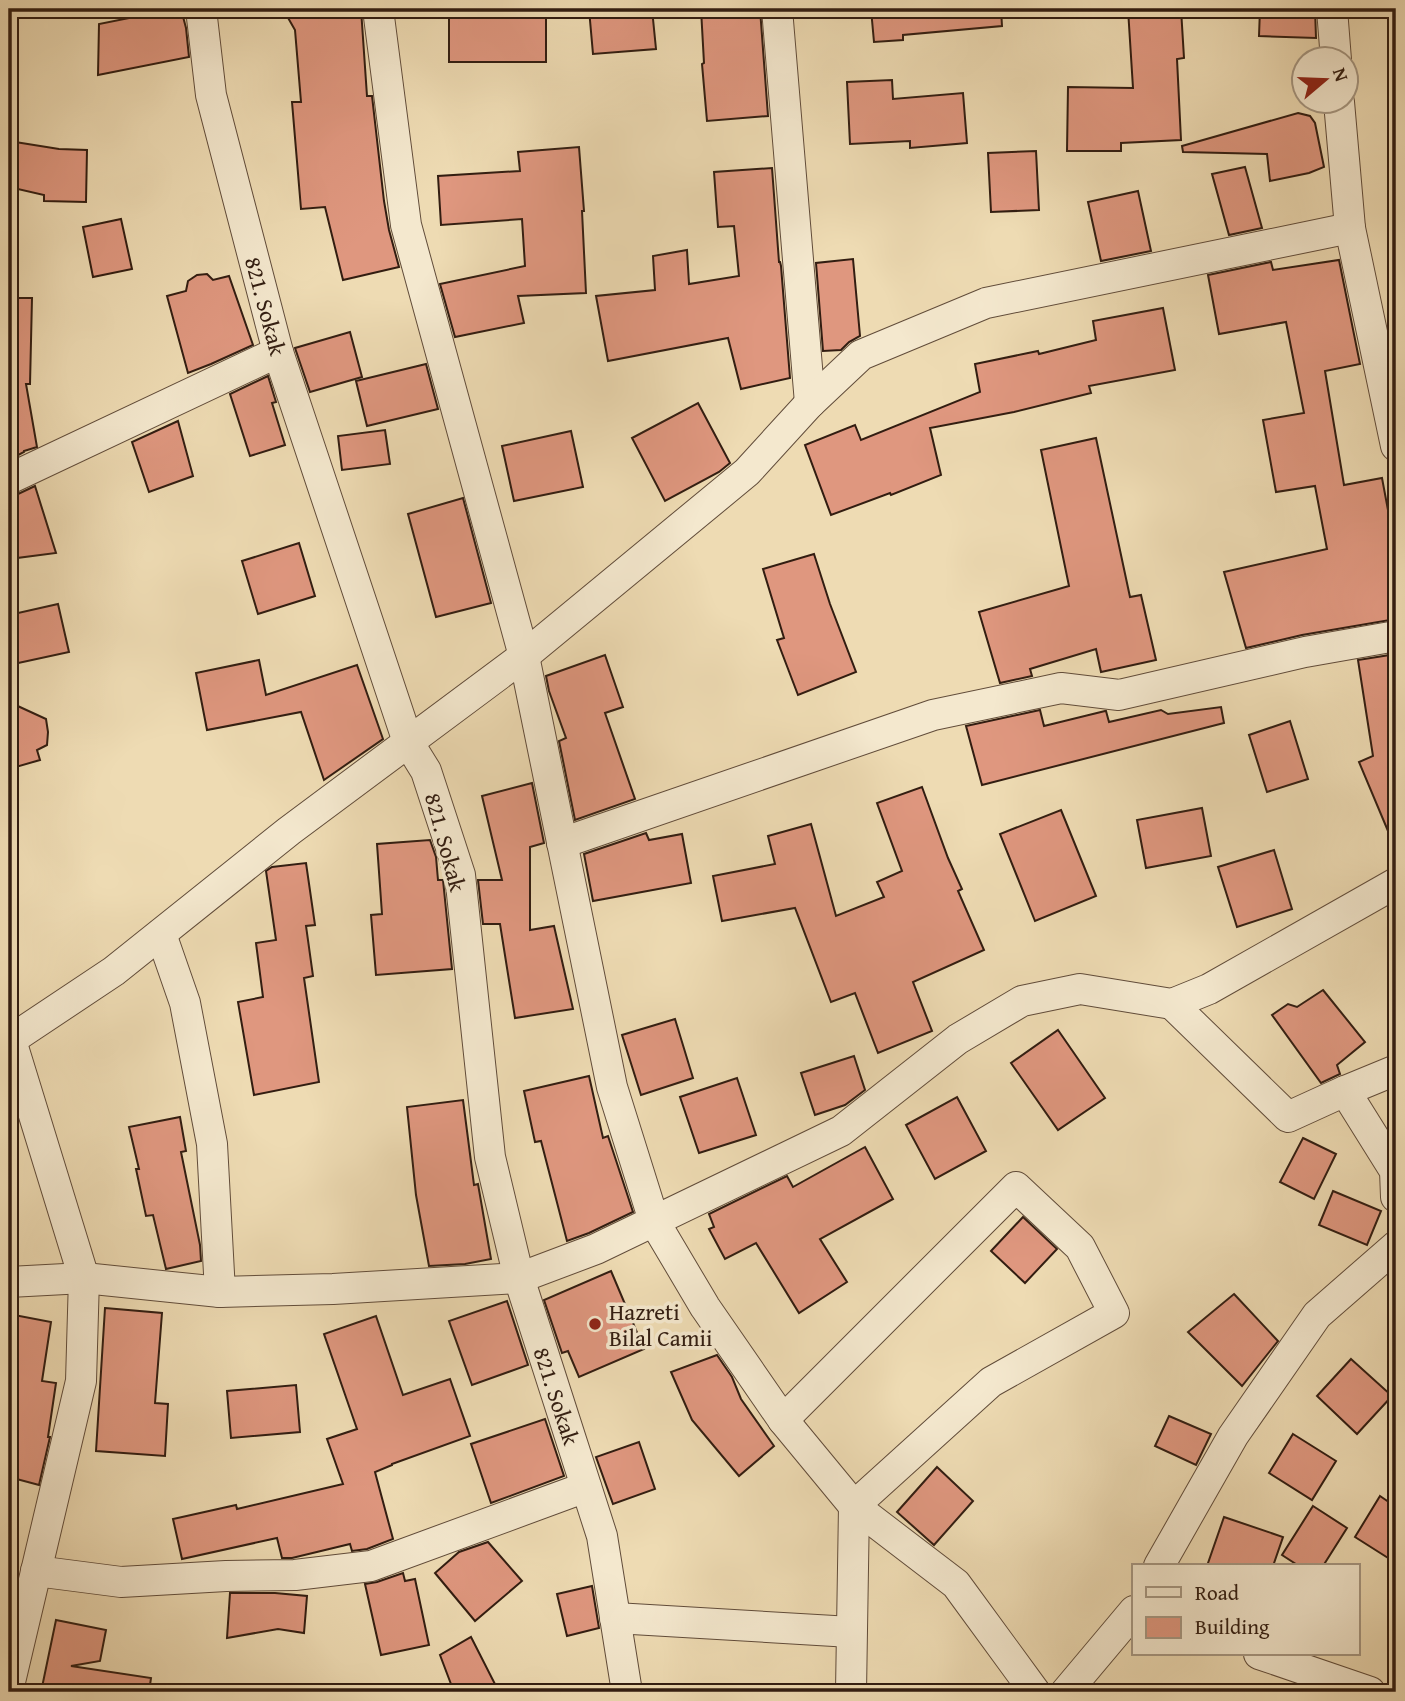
<svg xmlns="http://www.w3.org/2000/svg" width="1405" height="1701" font-family="'Gentium Book Plus',serif">
	<rect width="100%" height="100%" fill="#eedbb3"/>
	<filter id="stains"><feTurbulence type="fractalNoise" baseFrequency=".00286" numOctaves="4"/><feColorMatrix values="0 0 0 0 .2 0 0 0 0 .09 0 0 0 0 .02 0 0 0 .5 -.17"/></filter>
	<radialGradient id="worn" r=".72"><stop offset=".6" stop-color="#630" stop-opacity="0"/><stop offset="1" stop-color="#630" stop-opacity=".3"/></radialGradient>
	<!-- building -->
	<g fill="#df977f" stroke="#321d11" stroke-width="2">
		<path d="M174,9H181L186,28L189,57L98,75L99,24Z"/>
		<path d="M283,9H361L367,96H372L384,201L389,230L399,267L343,280L325,207L301,209L292,102H301L295,30Z"/>
		<rect x="449" y="9" width="97" height="53"/>
		<path d="M589,9H652L656,49L593,54Z"/>
		<path d="M701,9H760L768,116L707,121L702,64L704,63Z"/>
		<path d="M871,9H1001L1002,26L903,35V40L874,42Z"/>
		<path d="M1128,9H1181L1184,58L1177,59L1181,140L1121,143V151H1067L1068,87L1133,88Z"/>
		<path d="M1260,9H1315L1316,38L1259,36Z"/>
		<path d="M892,80L893,99L963,93L967,143L910,148V141L850,144L847,82Z"/>
		<path d="M1298,113L1310,116L1315,123L1324,167L1309,173L1270,181L1267,154L1183,152L1182,146Z"/>
		<path d="M9,141L59,149L87,150L86,202L44,201V195L9,187Z"/>
		<path d="M579,147L584,211H582L586,293L518,296L524,323L455,337L440,284L525,266L522,219L441,225L438,176L520,171L518,152Z"/>
		<path d="M1036,151L1039,210L991,212L988,153Z"/>
		<path d="M1245,167L1262,228L1229,235L1212,174Z"/>
		<path d="M772,168L779,262H780L781,266L790,378L741,389L728,338L608,361L596,296L655,290L653,256L687,250L689,284L739,276L734,226L718,227L714,172Z"/>
		<path d="M1138,191L1151,251L1101,261L1088,202Z"/>
		<path d="M121,219L132,269L93,277L83,227Z"/>
		<path d="M853,259L860,336L849,342L841,350L823,351L816,263Z"/>
		<path d="M1339,260L1360,364L1325,371L1344,485L1382,478L1396,553V619L1302,635L1246,648L1224,572L1327,549L1315,486L1276,492L1263,420L1304,413L1286,322L1219,334L1208,275L1271,262L1273,270Z"/>
		<path d="M207,274L213,280L229,276L253,345L211,364L188,373L167,296L186,291L188,281L197,275Z"/>
		<path d="M9,298H32L30,384H26L37,447L24,451V452L9,460Z"/>
		<path d="M1163,308L1175,370L1089,386L1091,393L1014,412L930,428L941,475L891,495L890,493L831,515L805,445L855,425L861,440L980,392L975,364L1038,351L1039,354L1096,340L1093,321Z"/>
		<path d="M350,332L362,377L310,392L295,348Z"/>
		<path d="M426,364L438,409L367,426L356,381Z"/>
		<path d="M268,376L276,402L272,403L285,445L250,456L230,394Z"/>
		<path d="M698,403L730,463L719,472L665,501L632,438Z"/>
		<path d="M178,421L193,476L149,492L132,442Z"/>
		<path d="M385,430L390,464L342,470L338,436Z"/>
		<path d="M571,431L583,487L514,501L502,446Z"/>
		<path d="M1096,438L1130,597L1141,595L1156,660L1101,672L1096,649L1030,669L1032,676L1000,683L979,612L1069,586L1041,450Z"/>
		<path d="M35,486L56,553L9,559V496L16,495Z"/>
		<path d="M463,498L491,603L436,617L408,514Z"/>
		<path d="M299,543L315,596L258,614L242,561Z"/>
		<path d="M814,554L830,604L856,672L798,695L777,640L784,638L763,569Z"/>
		<path d="M58,604L69,652L9,665V615Z"/>
		<path d="M1396,654V850L1359,762L1373,756L1358,660Z"/>
		<path d="M605,655L623,707L605,713L635,799L575,820L559,741L566,738L549,691L546,676Z"/>
		<path d="M259,660L266,695L357,665L383,739L324,780L301,712L207,730L196,673Z"/>
		<path d="M9,702L46,719L48,732L47,745L37,750L40,760L9,769Z"/>
		<path d="M1221,707L1224,723L982,785L966,726L1040,710L1044,726L1105,711H1106L1109,722L1161,710L1168,714Z"/>
		<path d="M1290,721L1308,779L1267,792L1249,735Z"/>
		<path d="M532,783L544,843L530,847V930L554,926L573,1009L515,1018L500,924H483L478,880H502L482,796Z"/>
		<path d="M922,787L948,858L962,889L958,891L984,950L913,982L932,1031L878,1053L855,993L831,1002L795,908L722,921L713,876L775,864L768,836L811,824L836,916L884,897L877,882L902,871L877,803Z"/>
		<path d="M1202,808L1211,856L1146,868L1137,820Z"/>
		<path d="M1061,810L1096,896L1035,921L1000,834Z"/>
		<path d="M646,833L649,840L682,834L691,883L593,901L584,854Z"/>
		<path d="M430,840L436,857L438,880H443L452,969L376,975L371,915L382,914L377,844Z"/>
		<path d="M1274,850L1292,909L1237,927L1218,867Z"/>
		<path d="M306,863L315,925L306,926L313,976L304,978L319,1082L254,1095L238,1002L263,997L256,943L276,940L266,871L272,867Z"/>
		<path d="M1323,990L1365,1042L1337,1065L1340,1074L1321,1083L1272,1015L1288,1004L1297,1007Z"/>
		<path d="M675,1019L693,1078L641,1095L622,1035Z"/>
		<path d="M1058,1030L1105,1098L1058,1130L1011,1063Z"/>
		<path d="M854,1056L865,1090L845,1105L815,1115L801,1073Z"/>
		<path d="M589,1076L603,1138L608,1136L633,1212L589,1233L567,1241L541,1141L535,1142L524,1091Z"/>
		<path d="M737,1078L756,1135L699,1153L680,1097Z"/>
		<path d="M957,1097L986,1151L935,1179L906,1125Z"/>
		<path d="M463,1100L474,1185L478,1184L491,1259L465,1264L429,1266L416,1195L407,1107Z"/>
		<path d="M180,1117L186,1151L181,1152L200,1245L201,1261L166,1269L153,1215L146,1216L136,1169H139L129,1127Z"/>
		<path d="M1303,1138L1336,1154L1314,1199L1280,1182Z"/>
		<path d="M865,1147L893,1199L820,1239L847,1282L799,1313L756,1243L725,1259L709,1229L714,1227L709,1214L787,1176L793,1187Z"/>
		<path d="M1333,1191L1381,1211L1367,1245L1319,1225Z"/>
		<path d="M1023,1217L1057,1249L1025,1283L991,1251Z"/>
		<path d="M611,1271L644,1349L579,1377L568,1351L562,1353L544,1300Z"/>
		<path d="M1234,1294L1278,1341L1242,1386L1188,1332Z"/>
		<path d="M507,1301L528,1365L472,1385L449,1321Z"/>
		<path d="M105,1308L162,1313L155,1403L168,1404L165,1456L96,1451Z"/>
		<path d="M9,1314L51,1322L42,1381L56,1383L48,1437H50L39,1485L9,1477Z"/>
		<path d="M376,1316L403,1395L450,1379L470,1436L392,1464V1465L375,1472L393,1539L367,1549L352,1551L350,1544L292,1558H282L277,1538L182,1559L173,1519L236,1505L237,1509L343,1484L327,1439L357,1429L324,1334Z"/>
		<path d="M717,1355L732,1377L741,1399L774,1446L739,1476L692,1420L671,1372Z"/>
		<path d="M1351,1359L1392,1396L1357,1434L1317,1396Z"/>
		<path d="M296,1385L300,1432L231,1438L227,1391Z"/>
		<path d="M1169,1416L1211,1434L1196,1465L1155,1446Z"/>
		<path d="M545,1419L564,1476L491,1503L471,1444Z"/>
		<path d="M1293,1434L1336,1461L1312,1500L1269,1473Z"/>
		<path d="M639,1442L655,1489L613,1504L596,1457Z"/>
		<path d="M937,1467L973,1501L934,1545L897,1512Z"/>
		<path d="M1380,1496L1396,1507V1563L1355,1537Z"/>
		<path d="M1313,1506L1347,1528L1323,1566H1299L1282,1555Z"/>
		<path d="M1224,1517L1283,1537L1273,1566H1207Z"/>
		<path d="M488,1542L522,1581L475,1621L435,1573L459,1552Z"/>
		<path d="M403,1573L405,1581L415,1579L429,1645L381,1655L365,1584L377,1582Z"/>
		<path d="M592,1586L599,1628L567,1636L557,1594Z"/>
		<path d="M230,1593H275L307,1596L304,1633L278,1629L227,1638Z"/>
		<path d="M56,1620L106,1630L100,1661L71,1666L151,1678L149,1692H41Z"/>
		<path d="M471,1637L499,1692H454L440,1655Z"/>
	</g>
	<g fill="none" stroke-linecap="round" stroke-linejoin="round">
		<!-- minor casing -->
		<g stroke="#614c3a" stroke-width="32">
			<g id="minor">
				<path d="M201,9L211,95L278,352L408,742L426,771L460,875L490,1157L519,1278L602,1536L627,1692"/>
				<path d="M378,9L406,225L524,656L612,1087L654,1221L705,1307L783,1420L854,1506L956,1584L1035,1692"/>
				<path d="M777,9L810,403"/>
				<path d="M1332,9L1336,60"/>
				<path d="M1339,102L1350,228L1396,446"/>
				<path d="M9,479L278,352"/>
				<path d="M562,843L933,715L1061,688L1119,695L1305,652L1396,636"/>
				<path d="M161,934L185,1003L212,1144L220,1292"/>
				<path d="M1172,1004L1288,1117L1345,1091L1396,1070"/>
				<path d="M9,1034L84,1278L81,1381L9,1686"/>
				<path d="M9,1041L114,971L289,831L524,656L747,472L810,403L861,355L986,303L1350,228"/>
				<path d="M1345,1091L1395,1171L1396,1197"/>
				<path d="M9,1282L84,1278L220,1292L333,1289L519,1278L596,1249L841,1131L958,1039L1022,1001L1080,989L1172,1004L1209,989L1396,883"/>
				<path d="M783,1420L1016,1187L1080,1247L1114,1313L991,1382L854,1506L851,1692"/>
				<path d="M1159,1566L1233,1436L1317,1315L1396,1246"/>
				<path d="M36,1571L121,1582L226,1576L295,1575L371,1566L586,1487"/>
				<path d="M615,1618L851,1632"/>
				<path d="M1259,1654L1370,1692"/>
				<path d="M1066,1692L1134,1611"/>
			</g>
		</g>
		<!-- minor -->
		<use href="#minor" stroke="#f4e8ce" stroke-width="30"/>
	</g>
	<!-- markers -->
	<circle fill="#8f2418" stroke="#f4e8ce" stroke-width="2.5" cx="595" cy="1324" r="7"/>
	<g text-anchor="middle" dominant-baseline="central" stroke-width="7" stroke-linejoin="round" paint-order="stroke">
		<!-- street labels -->
		<g font-size="23" fill="#321d11" stroke="#f4e8ce">
			<text transform="translate(266 306) rotate(75)">821. Sokak</text>
			<text transform="translate(446 842) rotate(75)">821. Sokak</text>
			<text transform="translate(557 1396) rotate(72)">821. Sokak</text>
		</g>
		<!-- poi labels -->
		<g font-size="23" fill="#321d11" stroke="#f4e8ce" text-anchor="start">
			<text x="609" y="1311">Hazreti<tspan x="609" dy="26">Bilal Camii</tspan></text>
		</g>
	</g>
	<!-- margin -->
	<rect width="1405" height="1701" fill="none" stroke="#eedbb3" stroke-width="35"/>
	<rect x="10" y="10" width="1384" height="1680" fill="none" stroke="#321d11" stroke-width="3.5"/>
	<rect x="18" y="18" width="1370" height="1666" fill="none" stroke="#321d11" stroke-width="2"/>
	<!-- legend -->
	<rect x="1132" y="1564" width="228" height="91" fill="#f4e8ce" stroke="#a69782" stroke-width="2"/>
	<rect x="1146" y="1587" width="35" height="10" fill="#f4e8ce" stroke="#a69782" stroke-width="2"/>
	<text x="1195" y="1600" font-size="21" fill="#321d11">Road</text>
	<rect x="1146" y="1617" width="35" height="21" fill="#df977f" stroke="#a69782" stroke-width="2"/>
	<text x="1195" y="1634" font-size="21" fill="#321d11">Building</text>
	<!-- north arrow -->
	<g transform="translate(1325 80) rotate(71)"><circle r="33" fill="#f4e8ce" stroke="#a69782" stroke-width="2"/>
	<path d="M0-5L12 26L0 18L-12 26Z" fill="#8f2418"/>
	<text y="-10" font-size="19" font-weight="bold" text-anchor="middle" fill="#321d11">N</text>
	</g>
	<rect width="100%" height="100%" filter="url(#stains)"/>
	<rect width="100%" height="100%" fill="url(#worn)"/>
</svg>
